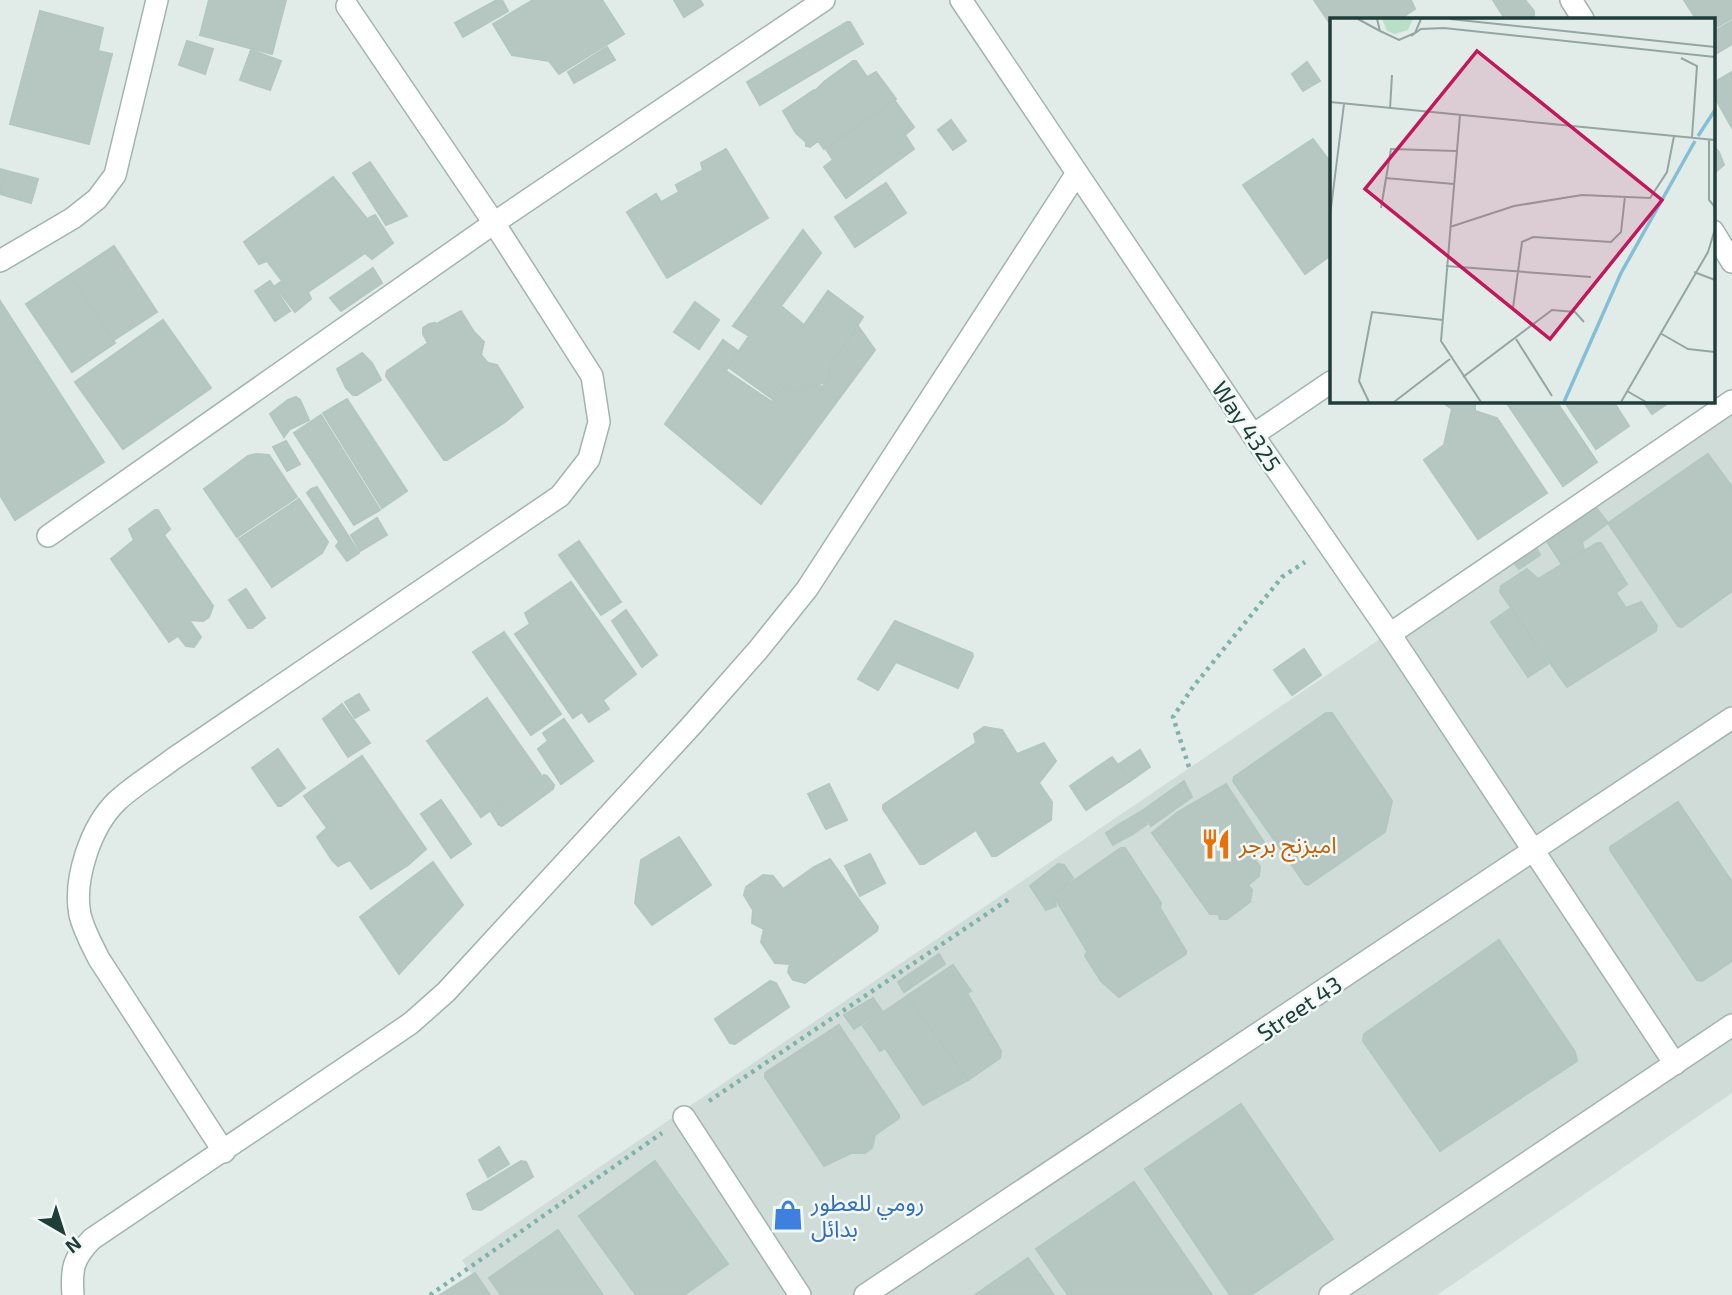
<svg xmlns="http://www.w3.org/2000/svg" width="1732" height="1295" font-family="'Exo 2','Noto Sans Arabic',sans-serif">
	<rect width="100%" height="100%" fill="#e1ece8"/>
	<!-- built -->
	<path fill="#cfdcd8" d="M1732,401V1093L1437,1295H486L462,1260Z"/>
	<!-- building -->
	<g fill="#b6c7c2" stroke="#b3c6c0" stroke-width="2">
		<path d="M209,0H286L272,54L200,35Z"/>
		<path d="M497,0H502L508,11L463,37L455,23Z"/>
		<path d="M533,0H602L624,34L559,74L549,61L512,55L493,24Z"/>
		<path d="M674,0H700L703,5L684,17Z"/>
		<path d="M1314,0H1411L1415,9L1400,19H1331V25Z"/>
		<path d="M1493,0H1525L1534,11V19H1505Z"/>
		<path d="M1684,0H1732V18L1713,29V19H1696Z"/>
		<path d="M40,11L103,28L98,51L112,54L89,144L10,124Z"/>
		<path d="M1732,21V44L1717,53L1713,46V32Z"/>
		<path d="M847,22H850L863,44L760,105L747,82Z"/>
		<path d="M187,41L213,49L205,74L179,65Z"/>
		<path d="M607,47L615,60L574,83L568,72Z"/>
		<path d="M251,50L281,61L270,90L240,80Z"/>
		<path d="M853,61H856L867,77L876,72L896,99L824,149L818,141L810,147L806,146V142L796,133L783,111L814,90L815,91L825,81Z"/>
		<path d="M1307,62L1320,81L1303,91L1292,74Z"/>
		<path d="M1732,72V128L1713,94V83Z"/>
		<path d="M895,101L914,127L905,135L914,149L846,198L824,167L833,160L826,149Z"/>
		<path d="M951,120L966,141L953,150L938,130Z"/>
		<path d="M1313,139L1331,163V255L1305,274L1243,185Z"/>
		<path d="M1713,146L1719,152L1724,165L1713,174Z"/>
		<path d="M726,149L768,218L667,278L627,212L656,194L661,202L679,192L676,185L703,170L701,163Z"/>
		<path d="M370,162L407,216L386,225L353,173Z"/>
		<path d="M0,169L7,171L0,194Z"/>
		<path d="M7,171L38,179L31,203L0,194Z"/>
		<path d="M333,177L367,219L375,215L393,243L372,259L365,253L308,292L311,299L295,312L275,286L282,281L267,261L259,264L244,242Z"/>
		<path d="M886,183L906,213L855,247L835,217Z"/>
		<path d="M803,230L821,253L781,306L804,325L828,291L863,317L829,368L830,376L825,382L813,387L807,384L798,392L788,391L780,385L774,400L728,367L749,336L733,326Z"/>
		<path d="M114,246L157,312L114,340L70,275Z"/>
		<path d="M373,268L382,283L341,311L330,298Z"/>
		<path d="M70,275L115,343L72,372L26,304Z"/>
		<path d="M270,281L290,311L275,321L255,291Z"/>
		<path d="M0,301L104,462L15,520L0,495Z"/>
		<path d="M695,302L719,320L699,349L674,332Z"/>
		<path d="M461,311L474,332L484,342L481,355L488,363L497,365L523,407L505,422L447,460H444L386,376L387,371L428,343L423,334V328L429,324L435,323L436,326V324Z"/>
		<path d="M163,320L211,388L123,449L75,382Z"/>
		<path d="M858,326L875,350L761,504L665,424L723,340L738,351L726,371L772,402L781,388L798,392L807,384L813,387L823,386L830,376L829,368Z"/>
		<path d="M362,353L372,363L381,380L357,395H353L346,388L337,369Z"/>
		<path d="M296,397L300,400L309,420L290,429L284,437L270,414L288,400Z"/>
		<path d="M347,399L407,491L382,508L323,413Z"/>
		<path d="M1446,401H1475V411L1497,418L1547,493L1478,539L1424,460L1444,445L1452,409L1445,404Z"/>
		<path d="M1508,401H1556L1597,462L1563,486L1506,402Z"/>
		<path d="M1564,401H1613L1629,426L1596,449Z"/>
		<path d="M1643,401H1671L1652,414Z"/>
		<path d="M321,415L380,510L354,525L294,433Z"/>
		<path d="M286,441L300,464L287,471L273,447Z"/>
		<path d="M256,454L269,455L297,497L237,537L204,489L248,456Z"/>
		<path d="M1708,454L1732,487V591L1682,627L1678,626L1608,523Z"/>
		<path d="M317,487L359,553L347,561L336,546L339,542L307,493L311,489Z"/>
		<path d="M299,499L328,542L322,553L272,587L239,539Z"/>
		<path d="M1594,505L1608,523L1582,542L1584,550L1561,563L1546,540Z"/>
		<path d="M155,510H158L170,529L164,535L213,606L209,617L203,621L189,620L201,637L194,647L186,646L178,636L169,642L111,559L134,540L129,529Z"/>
		<path d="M377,518L387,535L360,551L351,535Z"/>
		<path d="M579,541L621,602L601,615L559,555Z"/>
		<path d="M1533,542L1540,555L1519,569L1510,558Z"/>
		<path d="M1597,543H1601L1627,584L1616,593L1626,608L1641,602L1657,626L1656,631L1567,687L1500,592L1501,586L1527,569L1538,579Z"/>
		<path d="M571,582L636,674L603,700L609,709L589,722L582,712L573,718L515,634L530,624L525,613Z"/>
		<path d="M246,589L265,618L252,628H248L229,600Z"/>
		<path d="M1511,608L1548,664L1528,677L1491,622Z"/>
		<path d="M626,610L657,655L642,667L612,621Z"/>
		<path d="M895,621L972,653L973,656L958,688L896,662L878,690L858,679Z"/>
		<path d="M504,632L561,714L531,735L473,652Z"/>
		<path d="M1304,649L1321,675L1292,695L1274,670Z"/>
		<path d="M359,694L369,710L355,718L345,702Z"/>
		<path d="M487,698L541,775L481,817L427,741Z"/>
		<path d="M342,704L370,743L348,757L323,719Z"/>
		<path d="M1326,713H1332L1392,801L1385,832L1308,885L1305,884L1233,781L1234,777Z"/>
		<path d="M564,719L593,761L561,784L538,749L548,741L543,733Z"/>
		<path d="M984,727L1002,730L1017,754L1044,743L1056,761L1039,783L1052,802L1051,820L996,856H992L976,830L924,864H920L883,809V805L976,743L974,734Z"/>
		<path d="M278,749L305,788L281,806H278L252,768Z"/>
		<path d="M1140,750L1150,767L1130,781L1119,764Z"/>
		<path d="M362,756L426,849L408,865L371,889L350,860L338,866L332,860L317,837L327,828L304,796Z"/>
		<path d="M1112,757L1130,781L1086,810L1070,786Z"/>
		<path d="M544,775L547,776L554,785L553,789L502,826L499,825L491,812Z"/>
		<path d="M1184,781L1192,797L1151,826L1142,811Z"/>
		<path d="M829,784L847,820L826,829L808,794Z"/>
		<path d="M1226,784L1265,844L1253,857L1260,867L1259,876L1248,885L1252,890L1250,902L1227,919H1220L1218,914H1210L1152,833L1178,812Z"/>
		<path d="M441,800L471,844L451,858L421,814Z"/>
		<path d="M1678,802L1732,882V961L1702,981L1697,980L1610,850V847Z"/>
		<path d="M1142,811L1147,824L1131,835L1123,822Z"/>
		<path d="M1123,822L1131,835L1113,845L1106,833Z"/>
		<path d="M679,837L711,885L652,925L635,903L641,860Z"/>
		<path d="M1121,848H1125L1161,903L1160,908L1186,951V954L1119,997L1101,981L1085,956L1087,951L1053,895Z"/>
		<path d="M870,854L885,883L860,896L845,866Z"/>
		<path d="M830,859L878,927L877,931L805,983L793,980L788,972L790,964L775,963L761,942L764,929L752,923L753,910L744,895L746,887L763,875L773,876L783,889L814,867Z"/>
		<path d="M433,862L463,905L399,974L360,917Z"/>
		<path d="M1058,864L1064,865L1073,878L1053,895L1056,906L1046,910L1030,886Z"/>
		<path d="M1499,940L1575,1052L1577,1061L1440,1151L1363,1041L1364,1034Z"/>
		<path d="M939,954L945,964L904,992L898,982Z"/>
		<path d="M953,965L971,991L967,993L1001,1051L1000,1058L968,1080L907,996Z"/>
		<path d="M770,981L776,983L789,1007L735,1044L730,1043L715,1019Z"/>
		<path d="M907,996L968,1080L923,1105L885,1048L880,1051L863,1026Z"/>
		<path d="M873,998L882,1011L854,1029L844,1015Z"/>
		<path d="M839,1025L899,1115V1118L875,1135L872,1148L865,1153H851L824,1166L765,1077V1073Z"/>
		<path d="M1241,1104L1333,1239L1251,1295H1230L1145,1169Z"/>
		<path d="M499,1147L509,1164L488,1177L479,1160Z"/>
		<path d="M521,1161L526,1162L533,1177L481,1210L473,1209L467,1194Z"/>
		<path d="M655,1161L728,1264L684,1295H636L579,1216Z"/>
		<path d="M1134,1182L1212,1295H1068L1036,1249Z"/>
		<path d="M558,1230L603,1295H501L489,1278Z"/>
		<path d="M1028,1258L1054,1295H975Z"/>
		<path d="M475,1273L490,1295H440Z"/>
	</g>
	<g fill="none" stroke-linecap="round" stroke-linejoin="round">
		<!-- minor casing -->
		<g stroke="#a3b4b0" stroke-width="24">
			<g id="minor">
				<path d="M961,0L1253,435L1390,634L1675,1064"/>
				<path d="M1571,0L1583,19"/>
				<path d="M1713,231L1732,262"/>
				<path d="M0,261L73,218L97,199L115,175L157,0"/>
				<path d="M1253,435L1331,382"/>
				<path d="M48,536L494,223L824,0"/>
				<path d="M1390,634L1732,401"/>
				<path d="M684,1117L800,1295"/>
				<path d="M224,1152L99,959C92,945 84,931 80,915C73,879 91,826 117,801C134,785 155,773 173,759L560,496L589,459L599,422L592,376L494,223L347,6"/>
				<path d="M73,1295C71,1269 73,1258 92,1239L373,1049L411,1023L446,992L691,726L758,650L807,589L1077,173"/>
				<path d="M865,1295L1732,718"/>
				<path d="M1330,1295L1732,1025"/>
			</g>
		</g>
		<!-- path -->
		<g stroke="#7fb2a8" stroke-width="4.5" stroke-dasharray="3.5 5" stroke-linecap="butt">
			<path d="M1189,767L1173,717L1193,687L1282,577L1305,562"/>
			<path d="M709,1101L1012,897"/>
			<path d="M430,1295L662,1133"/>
		</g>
		<!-- minor -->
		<use href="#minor" stroke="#fff" stroke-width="21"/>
	</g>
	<!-- icons -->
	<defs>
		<g id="restaurant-bare" transform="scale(2.415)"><path d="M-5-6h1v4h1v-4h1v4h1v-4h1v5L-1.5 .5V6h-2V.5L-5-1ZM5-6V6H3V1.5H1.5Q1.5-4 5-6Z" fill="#e8710a" stroke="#f1f9f6" stroke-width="2.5" paint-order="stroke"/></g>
		<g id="shop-bare" transform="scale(2.415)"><path d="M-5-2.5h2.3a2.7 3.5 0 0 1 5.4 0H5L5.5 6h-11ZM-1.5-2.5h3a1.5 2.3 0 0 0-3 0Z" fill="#3f7fe0" stroke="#f1f9f6" stroke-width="2.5" paint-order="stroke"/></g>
	</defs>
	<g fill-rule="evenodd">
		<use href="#restaurant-bare" x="1216" y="844"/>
		<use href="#shop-bare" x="788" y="1215"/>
	</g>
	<g text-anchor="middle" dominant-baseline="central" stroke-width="5" stroke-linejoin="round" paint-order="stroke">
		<!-- street labels -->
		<g font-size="23" fill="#203e39" stroke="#f1f9f6">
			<text transform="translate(1247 426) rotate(56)">Way 4325</text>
			<text transform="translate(1299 1008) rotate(-34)">Street 43</text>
		</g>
		<!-- food labels -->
		<g font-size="23" fill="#c56008" stroke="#f1f9f6" text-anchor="start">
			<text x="1239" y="844">اميزنج برجر</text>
		</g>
		<!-- shop labels -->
		<g font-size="23" fill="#366cbe" stroke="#f1f9f6" text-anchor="start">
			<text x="811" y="1202">رومي للعطور<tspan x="811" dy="26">بدائل</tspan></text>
		</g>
	</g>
	<!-- overview -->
	<g transform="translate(1330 18)">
		<rect width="385" height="385" fill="#e1ece8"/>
		<path d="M52,1H83L78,12L65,16L57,13Z" fill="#b8dfc7"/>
		<path fill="none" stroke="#85bfd5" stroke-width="3.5" d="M368,118L385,92M234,384L291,255L365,123"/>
		<path fill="none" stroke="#94a6a2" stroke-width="2" d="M28,1L50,13M47,1L50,13L69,22L85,15L91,1M120,1L385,29M81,18L91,11L114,10L385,39M351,40L367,48L362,119M0,84L385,122M60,91L62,57M130,97L111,323L151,384M379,121V182L385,189M55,160L124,166M51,190L61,131L126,133M0,198L14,86M120,209L184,188L252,177L320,180L337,154L344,118M116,248L261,259M364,254L385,262M183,290L192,224L203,219L281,224L291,214L295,178M330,315L358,331L385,334M186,321L222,378M133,359L222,292L245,294L254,304M297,373L316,384M39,384L29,363L42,294L113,302M64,384L120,341M291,384L378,234L385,211"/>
		<path fill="#c2185b" fill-opacity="0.15" stroke="#c2185b" stroke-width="3.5" d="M147,33L332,182L220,321L35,171Z"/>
		<rect width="385" height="385" fill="none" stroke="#203e39" stroke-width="3.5"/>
	</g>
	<!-- north arrow -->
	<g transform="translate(63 1232) rotate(141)" stroke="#f1f9f6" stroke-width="5" paint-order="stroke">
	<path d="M0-5L12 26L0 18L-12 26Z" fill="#203e39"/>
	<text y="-10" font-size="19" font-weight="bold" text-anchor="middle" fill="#203e39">N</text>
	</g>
</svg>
